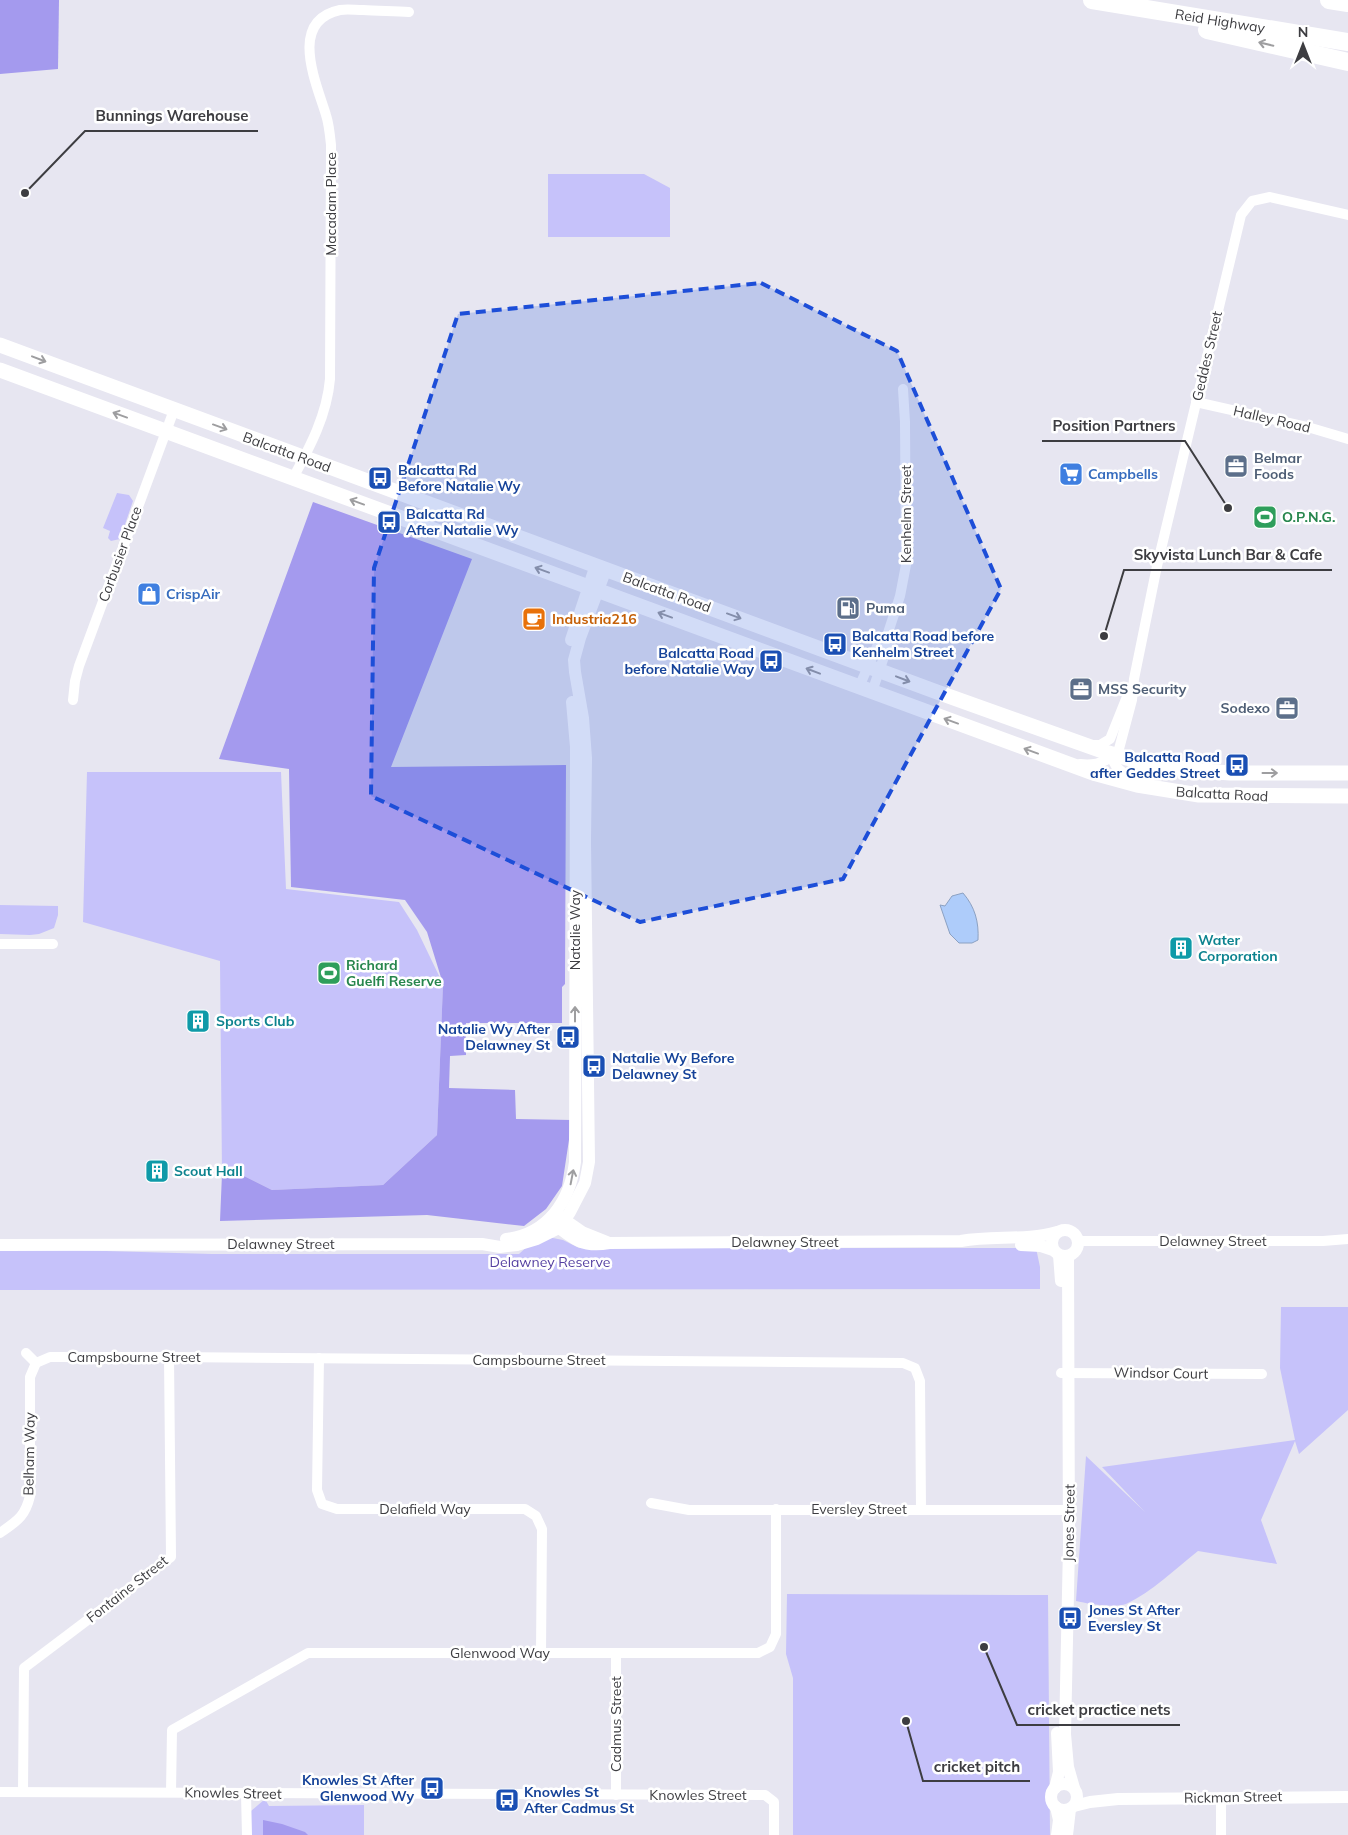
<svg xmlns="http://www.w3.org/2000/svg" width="1348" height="1835" font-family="Mulish,sans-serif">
	<rect width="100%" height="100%" fill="#e7e6f1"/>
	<!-- green -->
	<g fill="#c6c2fa">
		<path d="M548,174H644L670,188V237H548Z"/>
		<path d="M117,493L129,495L133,501L120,539L111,541L108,538L110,531L103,528Z"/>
		<path d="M87,772H281L286,889L399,902L417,930L443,984L437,1135L383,1185L272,1190L240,1174H222L220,961L83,922Z"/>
		<path d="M0,905L58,906V915L54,928L39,934L30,935L0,934Z"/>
		<path d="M548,1237L563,1240L579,1248H1036L1040,1267V1289L0,1290V1248L212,1254H519L531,1243Z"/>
		<path d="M1281,1307H1348V1410L1299,1454L1295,1441L1261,1520L1277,1564L1198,1551C1175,1569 1152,1592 1126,1604C1115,1608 1088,1604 1076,1601L1086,1456L1145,1512L1102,1467L1295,1440L1280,1368Z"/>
		<path d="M787,1594L1048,1595L1050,1835H793V1678L786,1654Z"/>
		<path d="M265,1799L269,1806L364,1805V1835H251V1811Z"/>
	</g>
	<!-- forest -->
	<g fill="#a49aee">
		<path d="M0,0H59L58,69L0,74Z"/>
		<path d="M313,502L472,559L391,767L566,765L565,984L562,987V1023H466V1055L450,1056L449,1088L515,1090L516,1119L572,1120L562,1186L546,1209L524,1226L427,1215L220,1221L222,1174H240L272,1190L383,1185L437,1135L443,984L427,932L405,900L291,887L289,769L219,759Z"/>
		<path d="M263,1820L282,1824L305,1832L308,1835H263Z"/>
	</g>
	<!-- water -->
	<path fill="#aeccfa" stroke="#8ca1c2" d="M963,893C975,907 979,922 978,940L972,943H959L950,934L940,905L945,906L952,896Z"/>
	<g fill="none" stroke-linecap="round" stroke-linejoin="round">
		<!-- minor -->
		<g stroke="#fff" stroke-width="10">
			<path d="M1196,402L1311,428L1348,439"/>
			<path d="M293,478C310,447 327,415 330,379L331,145C330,135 329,124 326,115C316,82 288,21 340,10C347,9 355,10 363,10C378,11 394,11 409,12"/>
			<path d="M859,687L879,642L887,636L900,596L906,565L905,422L903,389"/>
			<path d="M872,692L888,645L887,636"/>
			<path d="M73,700L75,681L79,666L174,410"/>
			<path d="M1090,745H1100L1110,739L1130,689"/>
			<path d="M1110,752C1113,768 1123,773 1136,780"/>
			<path d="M1080,764C1096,766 1109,762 1119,749L1132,700L1134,679L1157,566L1241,215L1252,201L1270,197L1348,215"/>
			<path d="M0,944H53"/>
			<path d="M1078,1241H1323L1348,1239"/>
			<path d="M26,1353L36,1363L50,1357H169L903,1363L915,1368L920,1381L921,1510"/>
			<path d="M319,1358L317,1490L322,1504L337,1509H525L536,1516L542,1529L541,1653"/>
			<path d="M1061,1373L1262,1374"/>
			<path d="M651,1503L689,1510H1068"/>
			<path d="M0,1533C17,1521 25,1517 30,1496V1377L36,1363"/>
			<path d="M616,1653V1795"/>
			<path d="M0,1792L765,1795L774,1802V1835"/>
			<path d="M23,1792L24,1668L171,1557L169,1357"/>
			<path d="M171,1792L172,1730L308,1653H758L770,1647L776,1634V1509"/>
			<path d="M246,1794L247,1835"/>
			<path d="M1221,1835V1797"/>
		</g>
		<!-- tertiary -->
		<g stroke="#fff" stroke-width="12">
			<path d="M571,640L596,565"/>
			<path d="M559,1216L582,1232L607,1242"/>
			<path d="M553,1223C572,1239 584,1248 609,1243L961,1241C993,1235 1025,1241 1057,1232"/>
			<circle cx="1065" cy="1243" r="13"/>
			<path d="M506,1239C548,1234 570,1201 575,1162L576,747L572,702"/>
			<path d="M0,1245L482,1244L500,1247L517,1245L537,1239L559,1228L570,1212L585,1183L589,1162L585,841L586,758L583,718L575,672L574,660L580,638L606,569"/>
			<path d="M1021,1245L1041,1246L1053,1250"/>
			<path d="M1059,1255L1061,1281"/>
			<path d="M1068,1256L1069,1546L1065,1734L1068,1767L1074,1788"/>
			<circle cx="1064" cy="1797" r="13"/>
			<path d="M1055,1788L1059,1772L1057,1733"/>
			<path d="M1074,1806L1090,1802L1118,1799L1348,1797"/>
			<path d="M1056,1807L1059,1820L1057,1835"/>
			<path d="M1067,1835L1070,1809"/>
		</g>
		<!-- primary -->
		<g stroke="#fff" stroke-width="15">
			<path d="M0,345L937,692L1105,752L1145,763L1191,770L1230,773H1348"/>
			<path d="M0,370L1093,773L1137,785L1199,795L1348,796"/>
		</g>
		<!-- motorway -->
		<g stroke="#fff" stroke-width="18">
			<path d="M1092,0L1348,42"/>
			<path d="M1329,0L1348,3"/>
			<path d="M1207,30L1348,62"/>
		</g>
	</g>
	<!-- one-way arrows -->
	<defs><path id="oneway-shaft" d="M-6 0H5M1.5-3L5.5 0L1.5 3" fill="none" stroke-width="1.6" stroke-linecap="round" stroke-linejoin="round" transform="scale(1.25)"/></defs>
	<g stroke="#9e9ea0">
		<use href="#oneway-shaft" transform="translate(1266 44) rotate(-167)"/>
		<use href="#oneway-shaft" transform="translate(39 359) rotate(21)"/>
		<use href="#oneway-shaft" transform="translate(120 415) rotate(-160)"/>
		<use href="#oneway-shaft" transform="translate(220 427) rotate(20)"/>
		<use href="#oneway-shaft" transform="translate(357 502) rotate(-160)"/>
		<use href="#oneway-shaft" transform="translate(542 570) rotate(-160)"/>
		<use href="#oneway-shaft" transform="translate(665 615) rotate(-160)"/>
		<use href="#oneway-shaft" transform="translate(734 616) rotate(20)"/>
		<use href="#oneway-shaft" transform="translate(813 671) rotate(-159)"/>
		<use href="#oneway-shaft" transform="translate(903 679) rotate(21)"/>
		<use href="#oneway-shaft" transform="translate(951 721) rotate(-160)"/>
		<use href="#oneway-shaft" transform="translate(1031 751) rotate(-160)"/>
		<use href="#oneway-shaft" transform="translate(1270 773)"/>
		<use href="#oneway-shaft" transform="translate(575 1014) rotate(-90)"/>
		<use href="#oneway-shaft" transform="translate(572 1177) rotate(-79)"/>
	</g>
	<!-- marked area -->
	<path fill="#1d4ed8" fill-opacity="0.2" stroke="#1d4ed8" stroke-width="4" stroke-dasharray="10 6" stroke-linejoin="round" d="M761,283L897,351L1001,589L843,879L640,922L371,796L374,568L458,314Z"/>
	<!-- icons -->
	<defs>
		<g id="office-square" transform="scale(1.25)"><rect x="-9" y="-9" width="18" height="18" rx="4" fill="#5c6f8a" stroke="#fff"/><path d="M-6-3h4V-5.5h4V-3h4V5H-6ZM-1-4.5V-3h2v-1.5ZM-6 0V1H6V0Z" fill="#fff"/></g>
		<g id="supermarket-square" transform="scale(1.25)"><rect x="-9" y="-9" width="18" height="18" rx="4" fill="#3f7fe0" stroke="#fff"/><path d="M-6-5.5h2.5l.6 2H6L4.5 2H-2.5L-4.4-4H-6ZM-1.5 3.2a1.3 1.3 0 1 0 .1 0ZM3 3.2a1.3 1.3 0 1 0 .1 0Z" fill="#fff"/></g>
		<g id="bus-square" transform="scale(1.25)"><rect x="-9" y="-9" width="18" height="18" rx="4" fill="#1a4fb4" stroke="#fff"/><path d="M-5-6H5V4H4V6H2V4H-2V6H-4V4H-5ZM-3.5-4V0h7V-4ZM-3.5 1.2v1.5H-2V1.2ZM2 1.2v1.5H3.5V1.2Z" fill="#fff"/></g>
		<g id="stadium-square" transform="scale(1.25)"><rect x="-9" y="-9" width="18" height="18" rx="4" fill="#2e9e5b" stroke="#fff"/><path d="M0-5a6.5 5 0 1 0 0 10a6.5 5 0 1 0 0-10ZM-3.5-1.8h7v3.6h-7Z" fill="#fff"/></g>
		<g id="shop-square" transform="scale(1.25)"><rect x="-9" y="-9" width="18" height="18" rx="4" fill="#3f7fe0" stroke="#fff"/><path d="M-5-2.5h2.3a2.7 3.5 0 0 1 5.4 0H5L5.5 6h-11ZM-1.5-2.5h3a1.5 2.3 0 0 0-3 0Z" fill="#fff"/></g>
		<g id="fuel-square" transform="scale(1.25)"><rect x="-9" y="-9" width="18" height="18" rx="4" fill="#5c6f8a" stroke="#fff"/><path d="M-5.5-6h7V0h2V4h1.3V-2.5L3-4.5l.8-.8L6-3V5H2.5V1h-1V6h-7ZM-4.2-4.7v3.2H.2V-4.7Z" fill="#fff"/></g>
		<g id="cafe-square" transform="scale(1.25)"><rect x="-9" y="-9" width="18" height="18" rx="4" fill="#e8710a" stroke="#fff"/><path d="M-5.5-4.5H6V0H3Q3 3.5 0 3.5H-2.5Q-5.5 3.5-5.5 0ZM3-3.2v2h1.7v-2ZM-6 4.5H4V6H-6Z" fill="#fff"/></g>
		<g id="building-square" transform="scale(1.25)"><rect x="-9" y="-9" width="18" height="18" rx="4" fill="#0f9aa8" stroke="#fff"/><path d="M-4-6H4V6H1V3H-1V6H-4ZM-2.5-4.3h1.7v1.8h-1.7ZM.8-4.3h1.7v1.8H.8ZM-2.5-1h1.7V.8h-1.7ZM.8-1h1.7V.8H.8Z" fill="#fff"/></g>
	</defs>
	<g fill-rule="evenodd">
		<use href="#office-square" x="1236" y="466"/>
		<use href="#supermarket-square" x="1071" y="474"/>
		<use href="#bus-square" x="380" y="478"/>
		<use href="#stadium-square" x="1265" y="517"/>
		<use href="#bus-square" x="389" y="522"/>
		<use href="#shop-square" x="149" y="594"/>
		<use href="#fuel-square" x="848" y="608"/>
		<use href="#cafe-square" x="534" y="619"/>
		<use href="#bus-square" x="835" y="644"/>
		<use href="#bus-square" x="771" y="661"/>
		<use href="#office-square" x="1081" y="689"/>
		<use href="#office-square" x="1287" y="708"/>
		<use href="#bus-square" x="1237" y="765"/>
		<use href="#building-square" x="1181" y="948"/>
		<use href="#stadium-square" x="329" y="973"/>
		<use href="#building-square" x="198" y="1021"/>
		<use href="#bus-square" x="568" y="1037"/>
		<use href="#bus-square" x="594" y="1066"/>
		<use href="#building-square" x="157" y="1171"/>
		<use href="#bus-square" x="1070" y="1618"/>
		<use href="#bus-square" x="432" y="1788"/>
		<use href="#bus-square" x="507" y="1800"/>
	</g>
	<g text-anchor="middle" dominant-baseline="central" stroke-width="5" stroke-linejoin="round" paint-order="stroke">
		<!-- street labels -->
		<g font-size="14" fill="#3d3d41" stroke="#fff">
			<text transform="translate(1220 21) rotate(9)">Reid Highway</text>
			<text transform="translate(331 204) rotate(-90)">Macadam Place</text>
			<text transform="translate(1207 356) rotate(-77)">Geddes Street</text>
			<text transform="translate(1272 419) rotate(13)">Halley Road</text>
			<text transform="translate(287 452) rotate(20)">Balcatta Road</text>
			<text transform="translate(906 514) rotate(-90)">Kenhelm Street</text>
			<text transform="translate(120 554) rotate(-70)">Corbusier Place</text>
			<text transform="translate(667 592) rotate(20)">Balcatta Road</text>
			<text transform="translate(1222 794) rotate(3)">Balcatta Road</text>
			<text transform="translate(575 930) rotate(-90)">Natalie Way</text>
			<text x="1213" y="1241">Delawney Street</text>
			<text x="785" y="1242">Delawney Street</text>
			<text x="281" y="1244">Delawney Street</text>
			<text x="134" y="1357">Campsbourne Street</text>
			<text x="539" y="1360">Campsbourne Street</text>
			<text transform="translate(1161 1373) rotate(1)">Windsor Court</text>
			<text transform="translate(29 1454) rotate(-89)">Belham Way</text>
			<text x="425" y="1509">Delafield Way</text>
			<text x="859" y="1509">Eversley Street</text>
			<text transform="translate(1069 1523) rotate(-89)">Jones Street</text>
			<text transform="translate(127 1589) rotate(-38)">Fontaine Street</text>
			<text x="500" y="1653">Glenwood Way</text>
			<text transform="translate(616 1724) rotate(-90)">Cadmus Street</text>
			<text transform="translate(233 1793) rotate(1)">Knowles Street</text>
			<text x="698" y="1795">Knowles Street</text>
			<text transform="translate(1233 1797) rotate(-1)">Rickman Street</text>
		</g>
		<!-- service labels -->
		<g font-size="14" font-weight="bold" fill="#4e5e75" stroke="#fff" text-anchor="start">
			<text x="1254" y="458">Belmar<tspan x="1254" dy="16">Foods</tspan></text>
			<text x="866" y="608">Puma</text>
			<text x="1098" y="689">MSS Security</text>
			<text x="1270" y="708" text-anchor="end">Sodexo</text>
		</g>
		<!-- transit labels -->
		<g font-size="14" font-weight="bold" fill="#164399" stroke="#fff" text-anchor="start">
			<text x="398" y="470">Balcatta Rd<tspan x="398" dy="16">Before Natalie Wy</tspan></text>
			<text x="406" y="514">Balcatta Rd<tspan x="406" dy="16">After Natalie Wy</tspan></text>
			<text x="852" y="636">Balcatta Road before<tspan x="852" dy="16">Kenhelm Street</tspan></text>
			<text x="754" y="653" text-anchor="end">Balcatta Road<tspan x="754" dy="16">before Natalie Way</tspan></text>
			<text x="1220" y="757" text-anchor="end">Balcatta Road<tspan x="1220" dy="16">after Geddes Street</tspan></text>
			<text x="550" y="1029" text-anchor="end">Natalie Wy After<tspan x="550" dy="16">Delawney St</tspan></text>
			<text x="612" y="1058">Natalie Wy Before<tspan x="612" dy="16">Delawney St</tspan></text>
			<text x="1088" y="1610">Jones St After<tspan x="1088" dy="16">Eversley St</tspan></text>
			<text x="414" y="1780" text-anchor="end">Knowles St After<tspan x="414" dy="16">Glenwood Wy</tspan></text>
			<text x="524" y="1792">Knowles St<tspan x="524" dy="16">After Cadmus St</tspan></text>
		</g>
		<!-- shop labels -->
		<g font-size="14" font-weight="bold" fill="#366cbe" stroke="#fff" text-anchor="start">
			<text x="1088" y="474">Campbells</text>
			<text x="166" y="594">CrispAir</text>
		</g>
		<!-- leisure labels -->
		<g font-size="14" font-weight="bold" fill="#27864d" stroke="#fff" text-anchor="start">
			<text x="1282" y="517">O.P.N.G.</text>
			<text x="346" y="965">Richard<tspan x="346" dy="16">Guelfi Reserve</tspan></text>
		</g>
		<!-- food labels -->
		<g font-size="14" font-weight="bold" fill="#c56008" stroke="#fff" text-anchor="start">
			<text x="552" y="619">Industria216</text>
		</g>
		<!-- culture labels -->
		<g font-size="14" font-weight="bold" fill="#0d838f" stroke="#fff" text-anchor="start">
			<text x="1198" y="940">Water<tspan x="1198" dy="16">Corporation</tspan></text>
			<text x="216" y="1021">Sports Club</text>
			<text x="174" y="1171">Scout Hall</text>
		</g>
		<!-- park labels -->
		<g font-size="14" fill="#543fa1" stroke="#fff">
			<text x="550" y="1262">Delawney Reserve</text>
		</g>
	</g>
	<!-- callouts -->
	<path fill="none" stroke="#3d3d41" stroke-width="2" d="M25 193L85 131H258M1228 508L1185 441H1042M1104 636L1124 570H1332M984 1647L1017 1725H1180M906 1721L923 1781H1030"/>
	<g fill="#3d3d41" stroke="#fff" stroke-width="2">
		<circle cx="25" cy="193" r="5"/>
		<circle cx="1228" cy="508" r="5"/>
		<circle cx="1104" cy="636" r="5"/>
		<circle cx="984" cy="1647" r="5"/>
		<circle cx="906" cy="1721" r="5"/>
	</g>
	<g font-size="15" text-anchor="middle" font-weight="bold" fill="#3d3d41" stroke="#fff" stroke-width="5" stroke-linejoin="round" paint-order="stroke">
		<text x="172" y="121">Bunnings Warehouse</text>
		<text x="1114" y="431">Position Partners</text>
		<text x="1228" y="560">Skyvista Lunch Bar &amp; Cafe</text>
		<text x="1099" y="1715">cricket practice nets</text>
		<text x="977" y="1772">cricket pitch</text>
	</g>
	<!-- north arrow -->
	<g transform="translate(1303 45)" stroke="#ffffff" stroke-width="4" paint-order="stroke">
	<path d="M0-4L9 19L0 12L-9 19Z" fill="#3d3d41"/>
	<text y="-8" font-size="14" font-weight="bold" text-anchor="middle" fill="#3d3d41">N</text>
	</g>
</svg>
